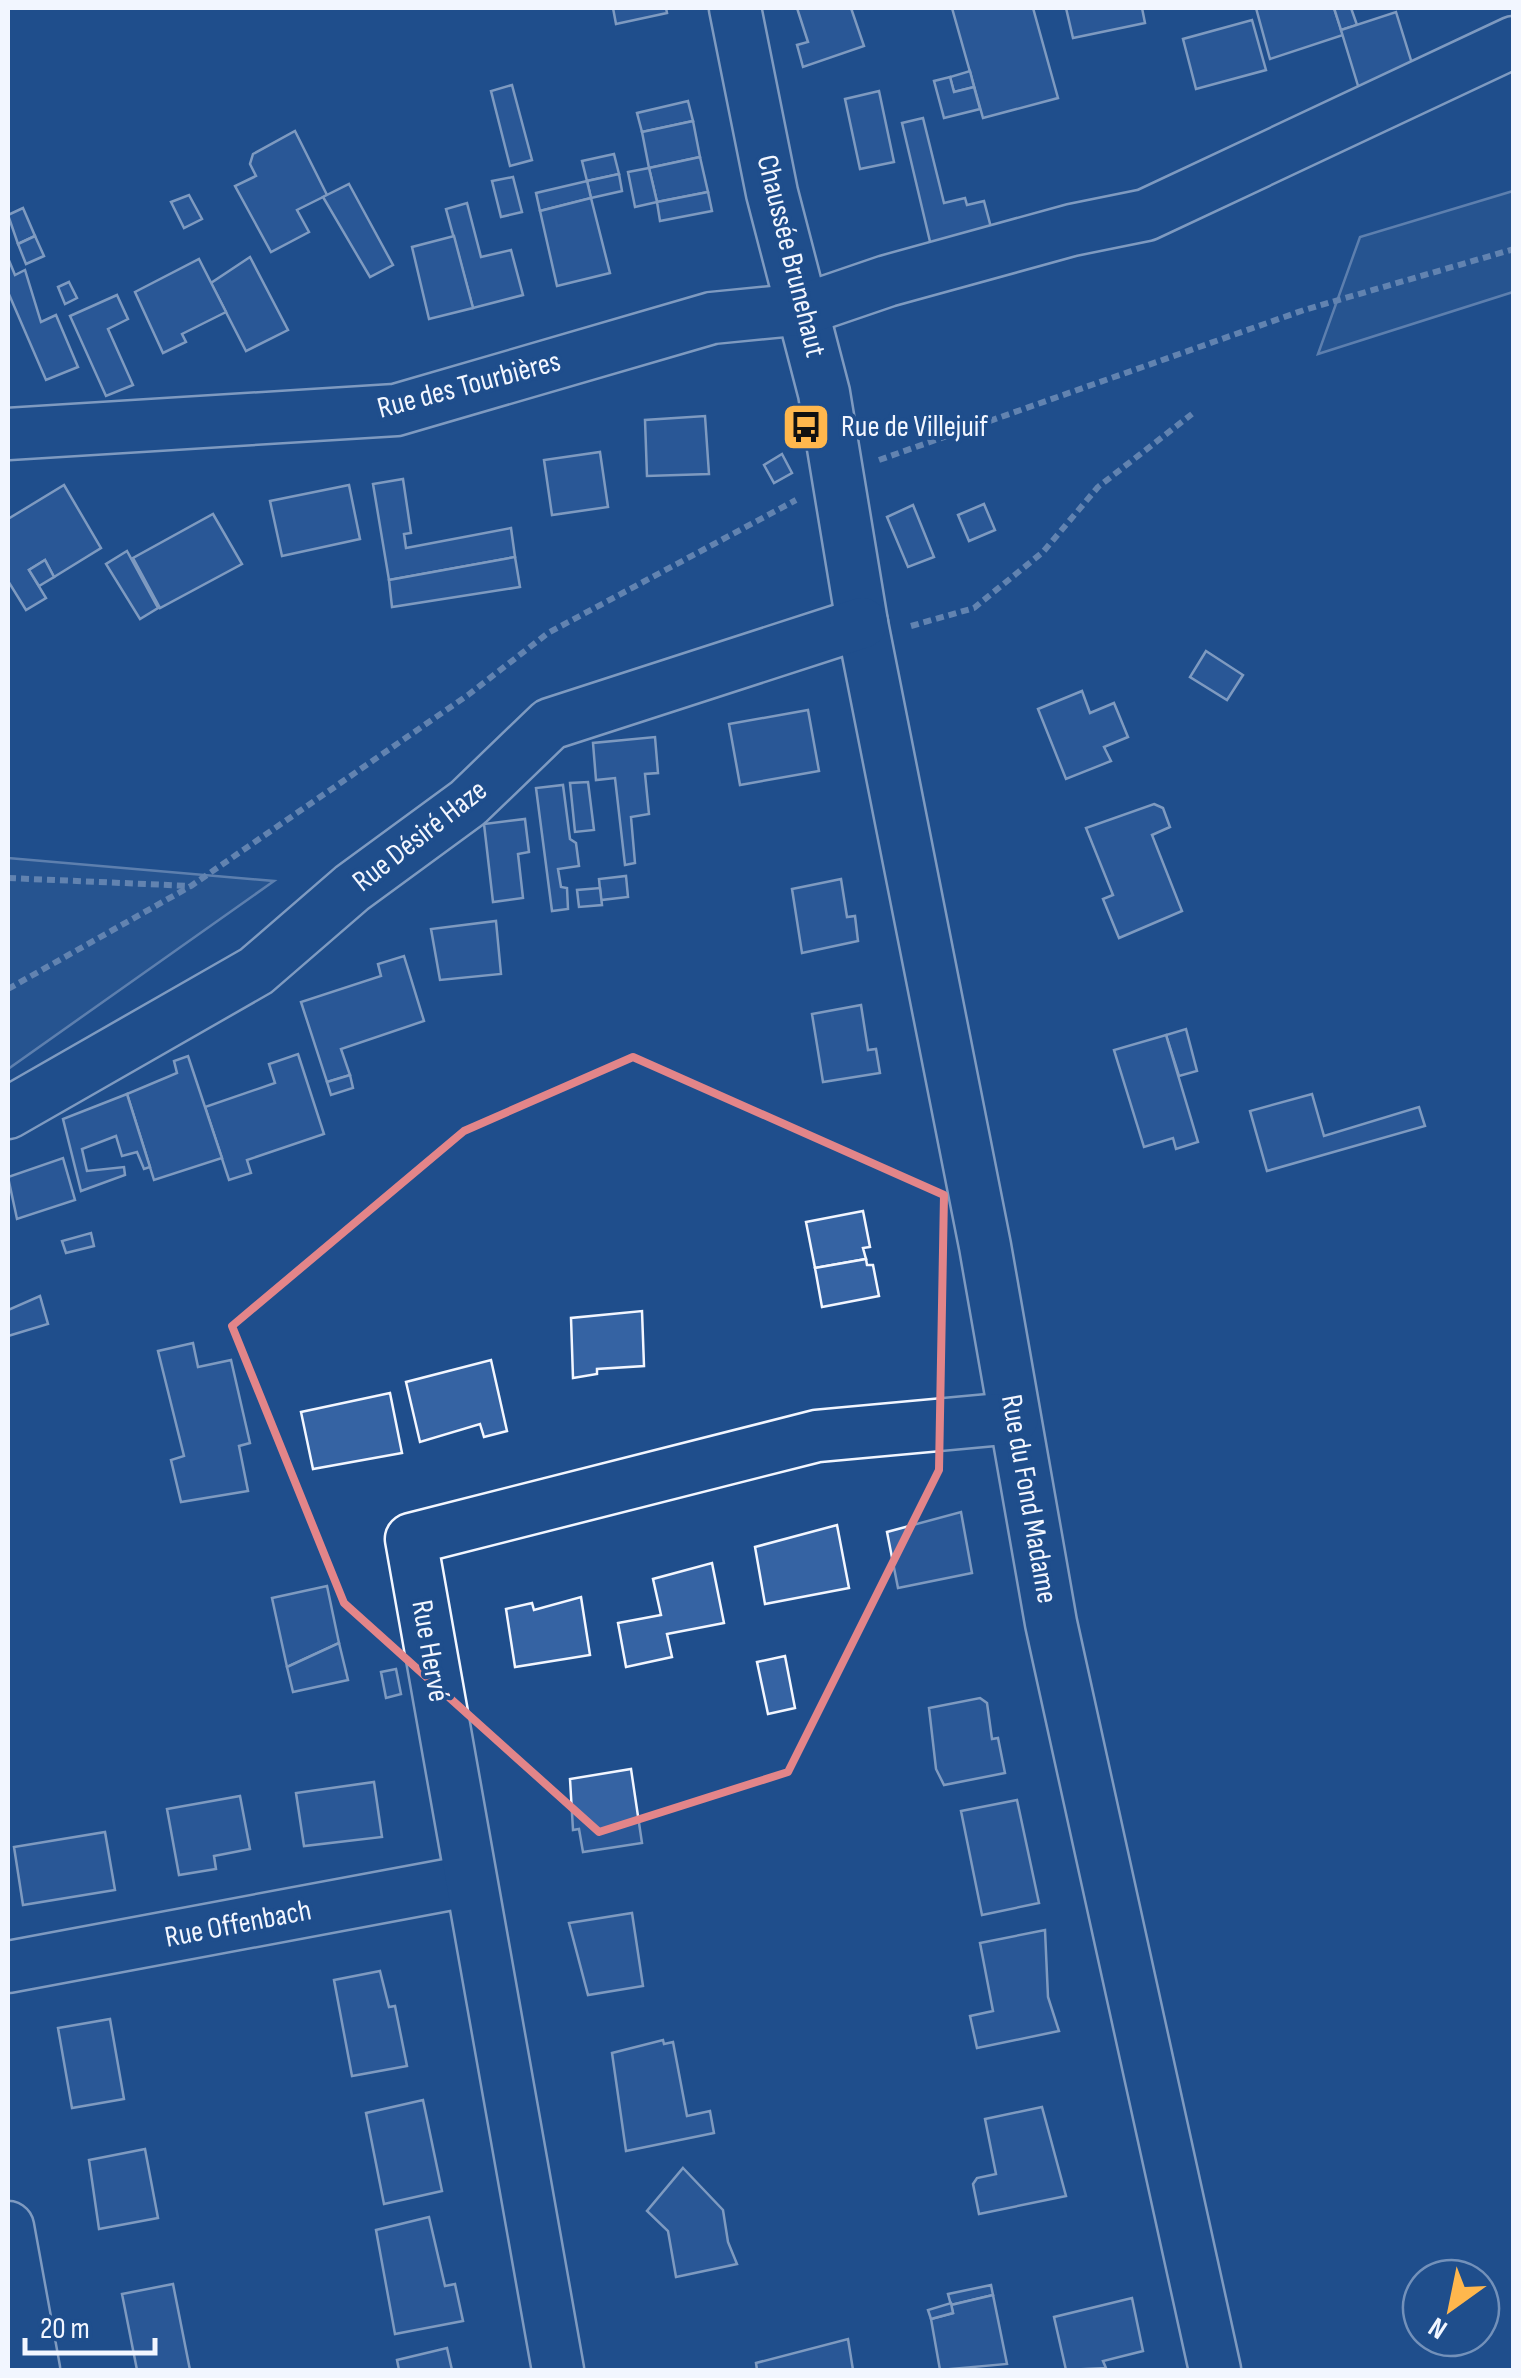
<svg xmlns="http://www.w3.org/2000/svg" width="1521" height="2378" font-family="'Sofia Sans Condensed',sans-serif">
	<rect width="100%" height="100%" fill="#1f4e8c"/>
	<!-- green -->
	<g fill="#305b95" stroke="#a8bbd7" stroke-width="2.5">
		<path d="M1513,191V292L1318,354L1360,237Z"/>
		<path d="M8,858L274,881L8,1069Z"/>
	</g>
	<!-- building -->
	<g fill="#3563a3" stroke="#f2f6ff" stroke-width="2.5">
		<path d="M613,8H666L667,13L616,24Z"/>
		<path d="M797,8H851L864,46L803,67L797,45L808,42Z"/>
		<path d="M952,8H1033L1058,98L983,118Z"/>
		<path d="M1066,8H1142L1145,23L1073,38Z"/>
		<path d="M1256,8H1334L1343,35L1270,59Z"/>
		<path d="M1334,8H1351L1357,25L1341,30Z"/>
		<path d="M1396,12L1414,70L1359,89L1341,30Z"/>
		<path d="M1252,20L1266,70L1196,89L1183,39Z"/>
		<path d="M970,71L974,87L954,92L950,77Z"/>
		<path d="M950,77L954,92L974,87L980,109L944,118L934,81Z"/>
		<path d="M512,85L532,160L510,166L491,91Z"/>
		<path d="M879,91L894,162L860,169L845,99Z"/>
		<path d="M688,101L693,121L642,132L637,113Z"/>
		<path d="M923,118L944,203L965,198L967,205L984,201L993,235L932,250L902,123Z"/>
		<path d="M693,121L700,157L649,168L642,132Z"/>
		<path d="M295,131L327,195L297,210L309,232L271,252L235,186L256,176L250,164L253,154Z"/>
		<path d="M614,154L619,174L587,181L582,161Z"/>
		<path d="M700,157L708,192L657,202L649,168Z"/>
		<path d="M649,168L657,202L635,207L628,172Z"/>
		<path d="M619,174L622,191L591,198L587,181Z"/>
		<path d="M513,177L522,212L501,217L492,181Z"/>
		<path d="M587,181L591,198L540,211L536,193Z"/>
		<path d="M349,184L393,265L370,277L323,197Z"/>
		<path d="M708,192L712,211L660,221L657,202Z"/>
		<path d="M189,195L202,219L184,228L171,202Z"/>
		<path d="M591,198L610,273L557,286L540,211Z"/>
		<path d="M467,203L481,257L511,250L523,295L473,308L446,209Z"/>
		<path d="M23,208L35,236L18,244L8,215Z"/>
		<path d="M35,236L44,256L26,264L18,244Z"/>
		<path d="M454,236L473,308L429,319L412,247Z"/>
		<path d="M250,257L288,330L246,351L211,283Z"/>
		<path d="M8,258L15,275L25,270L41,322L56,315L78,367L46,380L8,292Z"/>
		<path d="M199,259L226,312L182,334L186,342L163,353L135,292Z"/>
		<path d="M69,282L77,298L65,304L58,287Z"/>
		<path d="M117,295L128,319L108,329L133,385L106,396L70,316Z"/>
		<path d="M705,416L709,474L647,476L645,420Z"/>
		<path d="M600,452L608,507L552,515L544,460Z"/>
		<path d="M782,454L792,473L774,483L764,465Z"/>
		<path d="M403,479L411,533L404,534L406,548L511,528L515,557L389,580L373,484Z"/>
		<path d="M64,485L101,548L54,577L45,560L29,570L46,598L26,610L8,581V519Z"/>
		<path d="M349,485L360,539L282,556L270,501Z"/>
		<path d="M984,504L995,530L969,541L958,515Z"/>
		<path d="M913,505L934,557L908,567L887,517Z"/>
		<path d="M213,514L242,564L160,608L133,558Z"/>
		<path d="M127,551L158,608L140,619L106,564Z"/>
		<path d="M515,557L520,587L392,607L389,580Z"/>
		<path d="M45,560L54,577L39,586L29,570Z"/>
		<path d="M1206,651L1243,675L1227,700L1190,677Z"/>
		<path d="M1082,691L1090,713L1114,703L1128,737L1104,747L1111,761L1066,779L1038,709Z"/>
		<path d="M808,710L819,771L740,785L729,724Z"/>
		<path d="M655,737L658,773L645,774L649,814L631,817L635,863L625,865L615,778L596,780L593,743Z"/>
		<path d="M588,782L594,830L575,832L570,783Z"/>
		<path d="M563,785L570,839L576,843L579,866L558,869L561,887L567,888L568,909L552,911L536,788Z"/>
		<path d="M1154,804L1163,808L1170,827L1152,835L1182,911L1119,938L1103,899L1113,895L1086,828Z"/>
		<path d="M525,819L529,852L518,854L523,898L493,902L484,824Z"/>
		<path d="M626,876L628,897L601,900L599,879Z"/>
		<path d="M841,879L847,917L855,916L858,941L802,953L792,889Z"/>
		<path d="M600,888L602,905L579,907L577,890Z"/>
		<path d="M496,921L501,974L440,980L431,929Z"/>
		<path d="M404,956L424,1021L341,1049L350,1075L327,1082L301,1002L381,976L378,964Z"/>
		<path d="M861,1005L868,1050L876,1049L880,1073L823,1082L812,1014Z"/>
		<path d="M1186,1029L1197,1071L1179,1076L1166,1035Z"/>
		<path d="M1166,1035L1198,1142L1176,1149L1173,1138L1144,1147L1114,1050Z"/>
		<path d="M298,1054L324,1134L247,1160L251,1173L229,1180L205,1107L275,1083L269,1064Z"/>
		<path d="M188,1056L222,1158L154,1180L127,1094L177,1073L174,1061Z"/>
		<path d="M350,1075L353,1088L331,1095L327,1082Z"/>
		<path d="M127,1094L150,1167L144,1169L137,1152L122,1156L116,1136L82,1149L87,1171L124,1167L125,1175L81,1191L63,1119Z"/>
		<path d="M1312,1094L1324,1136L1419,1107L1425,1126L1267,1171L1250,1111Z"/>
		<path d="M63,1158L75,1200L17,1219L8,1177Z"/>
		<path d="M863,1211L870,1247L863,1248L866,1259L815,1268L806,1222Z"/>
		<path d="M91,1233L94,1246L66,1253L62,1241Z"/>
		<path d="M866,1259L867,1265H873L879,1296L822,1307L815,1268Z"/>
		<path d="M40,1296L48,1324L8,1336V1310Z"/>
		<path d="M642,1311L644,1366L597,1369V1374L573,1378L571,1318Z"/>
		<path d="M193,1343L198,1367L231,1360L250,1443L239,1446L248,1491L181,1502L171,1460L184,1456L158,1351Z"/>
		<path d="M491,1360L507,1431L484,1437L480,1424L420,1442L406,1382Z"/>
		<path d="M390,1393L402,1453L313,1469L301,1412Z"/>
		<path d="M961,1512L972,1573L898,1588L887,1532Z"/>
		<path d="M837,1525L849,1588L765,1604L755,1547Z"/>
		<path d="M712,1563L724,1623L667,1634L672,1657L626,1667L618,1623L661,1615L653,1579Z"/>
		<path d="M327,1586L339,1643L287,1667L272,1598Z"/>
		<path d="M581,1597L590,1655L515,1667L506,1609L532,1603L534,1610Z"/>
		<path d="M339,1643L348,1680L293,1692L287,1667Z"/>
		<path d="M785,1656L795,1708L768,1714L757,1662Z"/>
		<path d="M396,1669L401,1694L386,1698L381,1672Z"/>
		<path d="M980,1698L987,1703L992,1739L998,1738L1005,1773L944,1785L936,1769L929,1708Z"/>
		<path d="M631,1769L642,1843L583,1852L579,1829L573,1830L570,1779Z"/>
		<path d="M374,1782L382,1837L304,1846L296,1793Z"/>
		<path d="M240,1796L250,1849L214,1856L216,1869L179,1875L167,1809Z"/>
		<path d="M1017,1800L1039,1903L982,1915L961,1811Z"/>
		<path d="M105,1832L115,1890L23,1905L14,1847Z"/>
		<path d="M632,1913L643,1986L588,1995L569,1923Z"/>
		<path d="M1045,1930L1048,1997L1059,2031L977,2048L970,2016L993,2011L980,1943Z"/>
		<path d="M380,1971L389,2007L395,2006L407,2066L352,2076L334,1980Z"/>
		<path d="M110,2019L124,2099L72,2108L58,2028Z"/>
		<path d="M663,2040L664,2044L673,2042L687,2116L710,2111L714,2133L626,2151L612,2053Z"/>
		<path d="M423,2100L442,2191L384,2204L366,2113Z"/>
		<path d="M1042,2107L1066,2196L979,2214L973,2184L977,2178L996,2174L985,2119Z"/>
		<path d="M145,2149L158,2218L99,2229L89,2160Z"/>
		<path d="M683,2168L723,2210L728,2242L737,2264L676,2277L668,2231L647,2211Z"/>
		<path d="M429,2217L445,2286L455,2284L463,2321L395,2334L376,2230Z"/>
		<path d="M173,2284L190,2370H137L122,2294Z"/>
		<path d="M991,2285L993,2295L951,2305L948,2294Z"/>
		<path d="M993,2295L1007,2364L940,2370L931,2319L953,2313L951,2305Z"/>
		<path d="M1132,2298L1143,2351L1103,2361L1106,2368L1066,2370L1054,2317Z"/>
		<path d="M951,2303L953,2313L931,2319L928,2310Z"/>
		<path d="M848,2339L853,2370H757L756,2363Z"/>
		<path d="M447,2348L452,2370H399L397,2360Z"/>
	</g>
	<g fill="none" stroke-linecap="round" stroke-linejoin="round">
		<!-- minor casing -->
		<g stroke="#f2f6ff" stroke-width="55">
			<g id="minor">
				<path d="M735,8L772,193L824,393L862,623L985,1246L1051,1623L1215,2370"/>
				<path d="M8,434L396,410L712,318L805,309L887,281L1072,230L1146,215L1514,42"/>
				<path d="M8,1113L256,971L352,888L468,803L550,724L862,623"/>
				<path d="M8,1967L468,1881"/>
				<path d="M8,2227L34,2370"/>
				<path d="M558,2370L411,1539L817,1436L1013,1418"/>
			</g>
		</g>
		<!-- path -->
		<g stroke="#b3c4dc" stroke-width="6" stroke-dasharray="8 5" stroke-linecap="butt">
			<path d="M879,460L1304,310L1514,249"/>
			<path d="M911,626L974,608L1043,552L1098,487L1192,414"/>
			<path d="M8,878L191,886"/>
			<path d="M8,989L191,886L468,695L548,633L796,500"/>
		</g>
		<!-- minor -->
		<use href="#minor" stroke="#1f4e8c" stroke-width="50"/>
	</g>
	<!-- marked area -->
	<path d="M0 0H1521V2378H0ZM633,1057L944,1195L939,1470L788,1772L599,1832L344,1603L232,1326L464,1131Z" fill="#1f4e8c" fill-opacity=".55" fill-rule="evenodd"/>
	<path fill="none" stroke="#e38589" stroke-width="8" stroke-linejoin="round" d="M633,1057L944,1195L939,1470L788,1772L599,1832L344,1603L232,1326L464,1131Z"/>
	<!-- icons -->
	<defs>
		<g id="bus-square" transform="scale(2.5)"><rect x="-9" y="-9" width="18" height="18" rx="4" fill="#ffb74d" stroke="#1f4e8c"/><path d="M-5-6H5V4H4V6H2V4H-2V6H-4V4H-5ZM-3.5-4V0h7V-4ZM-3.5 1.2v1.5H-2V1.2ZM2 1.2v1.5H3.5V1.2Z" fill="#111"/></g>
	</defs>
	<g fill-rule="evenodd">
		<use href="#bus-square" x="806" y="427"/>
	</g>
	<g text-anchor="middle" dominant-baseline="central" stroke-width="8" stroke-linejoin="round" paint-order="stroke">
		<!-- street labels -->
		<g font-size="30" fill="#f2f6ff" stroke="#1f4e8c">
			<text transform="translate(791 256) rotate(76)">Chaussée Brunehaut</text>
			<text transform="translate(469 385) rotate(-15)">Rue des Tourbières</text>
			<text transform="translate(420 836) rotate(-38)">Rue Désiré Haze</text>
			<text transform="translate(1029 1499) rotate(80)">Rue du Fond Madame</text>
			<text transform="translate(430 1651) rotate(80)">Rue Hervé</text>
			<text transform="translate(238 1924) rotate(-11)">Rue Offenbach</text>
		</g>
		<!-- poi labels -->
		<g font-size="30" fill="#f2f6ff" stroke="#1f4e8c" text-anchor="start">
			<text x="841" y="427">Rue de Villejuif</text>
		</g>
	</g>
	<!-- border -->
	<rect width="1521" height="2378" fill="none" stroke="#f2f6ff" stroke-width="20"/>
	<!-- north arrow -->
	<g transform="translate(1451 2308) rotate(213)"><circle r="48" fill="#1f4e8c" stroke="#7391ba" stroke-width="2.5"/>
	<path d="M0-8L18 38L0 25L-18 38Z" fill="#ffb74d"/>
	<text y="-15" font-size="28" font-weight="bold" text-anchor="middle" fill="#f2f6ff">N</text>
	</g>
	<!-- scale -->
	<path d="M25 2338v15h130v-15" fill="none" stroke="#f2f6ff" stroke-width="5"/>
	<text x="40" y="2338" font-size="30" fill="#f2f6ff" stroke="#1f4e8c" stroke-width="8" paint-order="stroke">20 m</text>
</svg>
